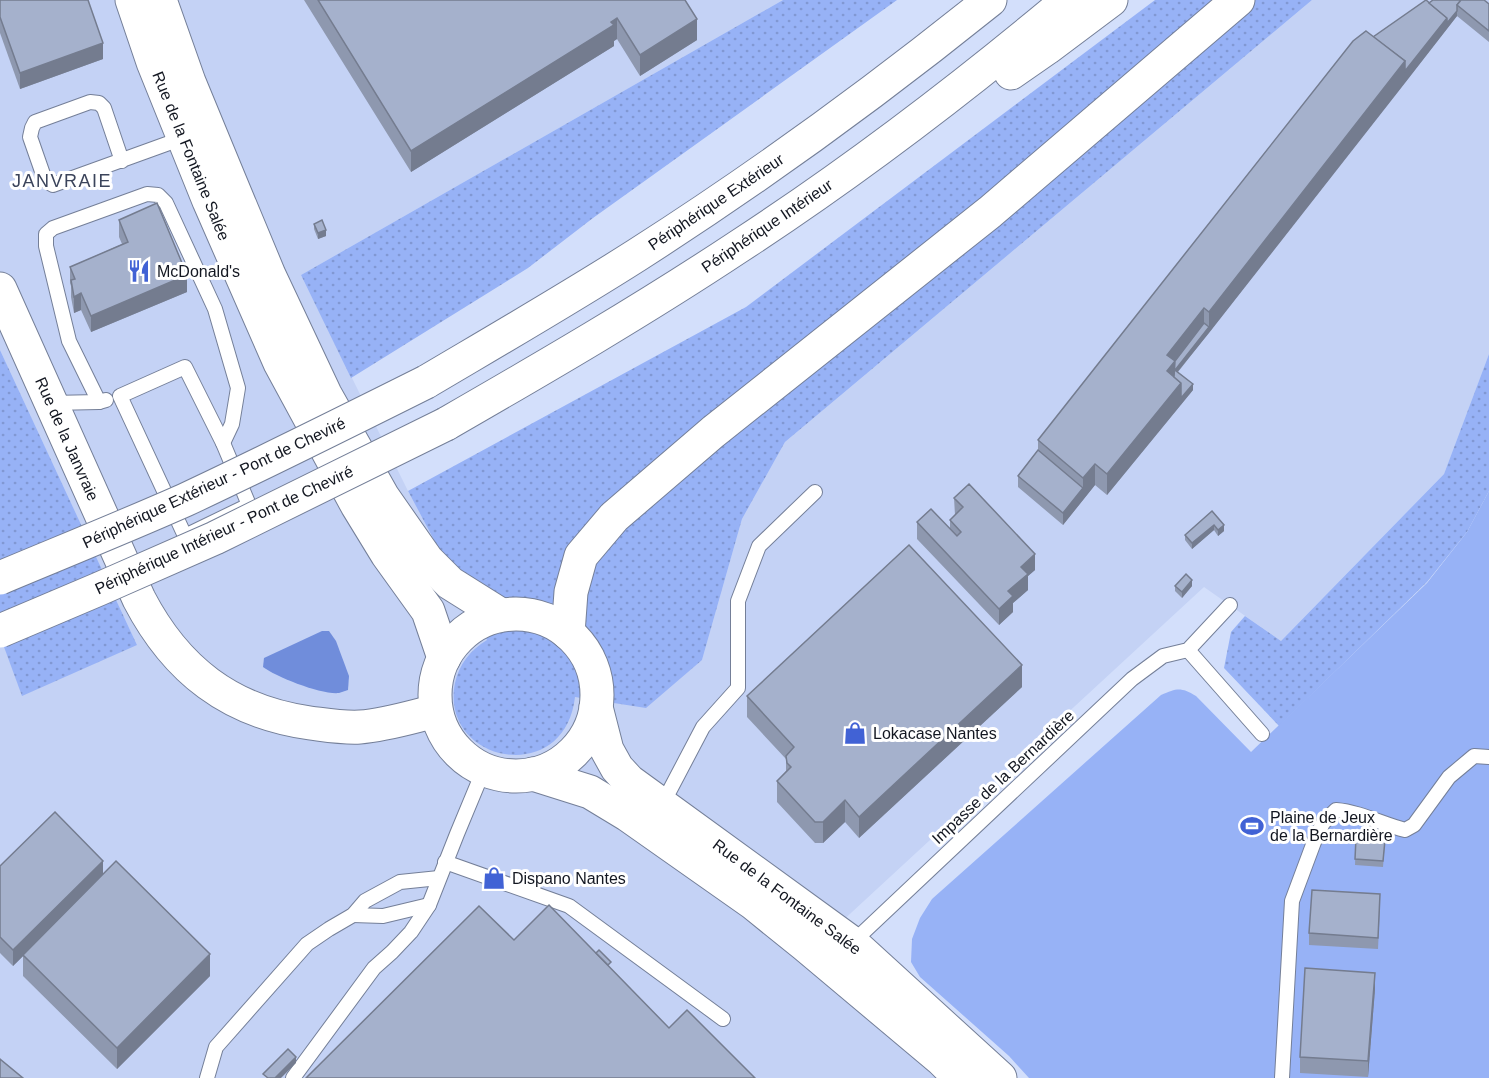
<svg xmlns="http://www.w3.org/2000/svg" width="1489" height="1078" font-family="Arial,sans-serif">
	<defs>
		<pattern id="grass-dots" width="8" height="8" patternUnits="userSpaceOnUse" patternTransform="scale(1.5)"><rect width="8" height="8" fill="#97b2f6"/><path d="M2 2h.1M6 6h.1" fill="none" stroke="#8198d3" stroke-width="1.8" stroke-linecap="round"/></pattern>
	</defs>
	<rect width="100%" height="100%" fill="#d3dffb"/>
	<!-- built -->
	<path fill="#c4d2f5" d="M0,0H783L301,275L408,491L512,687L702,660L742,519L785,442L1312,0H1489V354L1444,474L1281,641L1204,587L799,961L953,1078H0V636L137,645L0,350Z"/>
	<!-- grass -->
	<g fill="url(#grass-dots)">
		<path d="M783,0H897L593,218L528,268L351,378L301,275Z"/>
		<path d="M1155,0H1312L785,442L742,519L702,660L646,708L575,697C565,788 439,763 455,683C459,665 470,650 487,640L408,491L746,307Z"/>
		<path d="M0,350L137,645L22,696L0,636Z"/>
		<path d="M1489,354V491L1467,532L1427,582L1279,726L1224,668L1231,632L1245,616L1281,641L1444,474Z"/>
	</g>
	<!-- park -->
	<path fill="#97b2f6" d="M1489,491V1078H1029L1009,1056L920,977L911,962L912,939L920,918L932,899L1161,695C1177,688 1181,687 1196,696L1251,752L1427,583L1467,532Z"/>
	<!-- water -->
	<path fill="#708ddb" d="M322,631H329L336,641L349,676L348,690C345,691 342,692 339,693C322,695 276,677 263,667L264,658Z"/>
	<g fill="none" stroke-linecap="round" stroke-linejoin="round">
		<!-- service casing -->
		<g stroke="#747f98" stroke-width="16">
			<g id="service">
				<path d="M122,161L104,108L99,103L90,102L35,122L32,128L30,137L45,180L53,185L183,138"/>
				<path d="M185,367L223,443L249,505L185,536L120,396Z"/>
				<path d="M99,402L69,341L46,246V234L53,228L147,194L158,195L166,203L215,309L238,388L232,424L223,443"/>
				<path d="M51,403L99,402L106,400"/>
				<path d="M1188,650L1262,734"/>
				<path d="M662,805L703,727L738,688V601L759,546L815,492"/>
				<path d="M445,862L569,906L723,1019"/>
				<path d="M353,915L383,916L429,905"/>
				<path d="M852,943L1132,679L1163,656L1188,650L1230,605"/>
				<path d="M207,1078L216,1047L307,944L329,929L353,915L365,901L400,882L439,878"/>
				<path d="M293,1078L374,968L392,952L411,932L429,905L457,834L484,769"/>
				<path d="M1282,1078L1292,901L1314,842L1323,823L1336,810C1360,812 1382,824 1405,830L1414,825L1449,777L1474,756L1489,757"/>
			</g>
		</g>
		<!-- tertiary casing -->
		<g stroke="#747f98" stroke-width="35">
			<g id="tertiary">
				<path d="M132,0L153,62L209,201L280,363L357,505L387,554L428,611L444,658"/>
				<path d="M160,0L189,82L229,179L269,275L325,394L383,497L427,560L450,583L501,615"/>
				<path d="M596,707L607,750L617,768L629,781L852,943L1000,1078"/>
				<path d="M533,774L590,792L628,815L753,903L805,945L941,1059L960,1078"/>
			</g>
		</g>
		<!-- primary casing -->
		<g stroke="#747f98" stroke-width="35">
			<g id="primary">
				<path d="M0,289L139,599C176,670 230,712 310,723C326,725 343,728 360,727C386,725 411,717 436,711"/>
				<circle cx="516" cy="695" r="81"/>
			</g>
		</g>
		<!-- trunk casing -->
		<g stroke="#747f98" stroke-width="35">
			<g id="trunk">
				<path d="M1011,73L1047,48L1111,0"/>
				<path d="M426,382C497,340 568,299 637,255C759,177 877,91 990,0"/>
				<path d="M446,424C545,367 643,310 738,247C853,172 963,88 1068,0"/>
				<path d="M568,633L571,592L581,556L614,517L713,432L990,212L1238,0"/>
			</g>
		</g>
		<!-- service -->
		<use href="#service" stroke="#fff" stroke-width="14"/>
		<!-- tertiary -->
		<use href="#tertiary" stroke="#fff" stroke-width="33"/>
		<!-- primary -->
		<use href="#primary" stroke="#fff" stroke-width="33"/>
		<!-- trunk -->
		<use href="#trunk" stroke="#fff" stroke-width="33"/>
		<!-- trunk-bridge casing -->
		<g stroke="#747f98" stroke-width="35" stroke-linecap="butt">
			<g id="trunk-bridge">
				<path d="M0,578C62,552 124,527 185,500C266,462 346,422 426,382"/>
				<path d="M0,631L99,589L215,538L446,424"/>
			</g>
		</g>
		<!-- trunk-bridge -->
		<use href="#trunk-bridge" stroke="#fff" stroke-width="33"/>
	</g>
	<!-- wall -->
	<g fill="#8e98af">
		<path d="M0,0L103,59L20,89L0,33Z"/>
		<path d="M304,0H685L697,40L640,76L617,39L614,41V46L411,172Z"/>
		<path d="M1429,3L1489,4V42L1457,16L1178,372L1193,390L1107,495L1095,485L1063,525L1018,487V476L1038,450V440L1373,37Z"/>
		<path d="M119,220L187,292L91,332L81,310L74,313L71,297V286L70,283V267L122,244L119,237Z"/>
		<path d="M314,224L326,236L318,239L314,229Z"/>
		<path d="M954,498L1035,570L1028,576V590L1013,603V612L999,625L917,539V522L950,529V520L955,515Z"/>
		<path d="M1212,511L1224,531L1218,536L1214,530L1192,549L1185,540V535Z"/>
		<path d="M1175,586H1192L1182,598L1175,591Z"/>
		<path d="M1022,687L859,838L845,822L823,843H815L777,802V781L786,771V759L747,717V696Z"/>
		<path d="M1356,838L1385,840L1383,867L1355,865Z"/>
		<path d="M0,866L103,874L210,976L117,1069L23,976V956L13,966L0,953Z"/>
		<path d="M1380,906L1378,949L1309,945V933Z"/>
		<path d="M1375,989L1368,1077L1300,1073V1057Z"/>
	</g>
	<!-- shaded-wall -->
	<g fill="#747c8f">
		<path d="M1457,11V16L1405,83V71L1447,18Z"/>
		<path d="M617,18V39L614,41V46L411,172V151Z"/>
		<path d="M697,19V40L640,76V55Z"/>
		<path d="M103,43V59L20,89V73Z"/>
		<path d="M1405,61V83L1209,333V312Z"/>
		<path d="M326,230V236L318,239V233Z"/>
		<path d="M187,275V292L91,332V316Z"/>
		<path d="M81,293V310L74,313V297Z"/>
		<path d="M1204,308V329L1175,367V382L1167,386V355Z"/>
		<path d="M1209,327V333L1175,375V370Z"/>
		<path d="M1181,383L1193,384V390L1107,495V474Z"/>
		<path d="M1095,464V485L1063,525V513L1083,488V478Z"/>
		<path d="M1214,525V530L1192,549V543Z"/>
		<path d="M1224,525V531L1218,536V530Z"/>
		<path d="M1035,554V570L1028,576V590L1013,603V612L999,625V609L1021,567Z"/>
		<path d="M1192,580V586L1182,598V592Z"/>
		<path d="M1022,665V687L859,838V817Z"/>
		<path d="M845,800V822L823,843V822Z"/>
		<path d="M103,861V877L13,966V950Z"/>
		<path d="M210,954V976L117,1069V1048Z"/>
		<path d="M1375,973V989L1368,1077V1061Z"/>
		<path d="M296,1057V1063L281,1078H275Z"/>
	</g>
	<!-- building -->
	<g fill="#a5b1cc" stroke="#747c8f" stroke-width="1.5">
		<path d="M0,0H88L103,43L20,73L0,17Z"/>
		<path d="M318,0H685L697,19L640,55L617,18L611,22L614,25L411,151Z"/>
		<path d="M1426,0L1447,18L1405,71V61L1373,37Z"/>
		<path d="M1433,0H1461L1457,5V11L1447,23V18L1429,3Z"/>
		<path d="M1461,0H1484L1489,4V31L1457,5Z"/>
		<path d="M1366,31L1405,61L1209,312L1204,308L1167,355L1175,361L1167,371L1181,383L1107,474L1095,464L1083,478L1038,440L1353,41Z"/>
		<path d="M157,203L187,275L91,316L81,293L74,297L71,280L75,279L70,267L128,242L119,220Z"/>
		<path d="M322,220L326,230L318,233L314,224Z"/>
		<path d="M1204,323L1209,327L1175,370L1193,384L1181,398V383L1174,377L1175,361Z"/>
		<path d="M1038,450L1083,488L1063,513L1018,476Z"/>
		<path d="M969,484L1035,554L1021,567L1028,574L1008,591L1013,596L999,609L917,522L931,509L957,536L961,532L950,520L963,507L954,498Z"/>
		<path d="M1212,511L1224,525L1218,530L1214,525L1192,543L1185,535Z"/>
		<path d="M909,545L1022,665L859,817L845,800L823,822H815L777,781L791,767L787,763L786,756L794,747L747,696Z"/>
		<path d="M1186,574L1192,580L1182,592L1175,586Z"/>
		<path d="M55,812L103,861L13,950L0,937V866Z"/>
		<path d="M1356,838L1385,840L1383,861L1355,859Z"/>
		<path d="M116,861L210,954L117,1048L23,955Z"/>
		<path d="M1312,890L1380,894L1378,938L1309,933Z"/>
		<path d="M549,905L669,1028L687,1010L755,1078H306L479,906L514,940Z"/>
		<path d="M599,950L611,962L608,965L596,953Z"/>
		<path d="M1305,968L1375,973L1368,1061L1300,1057Z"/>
		<path d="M288,1049L296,1057L275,1078H268L263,1074Z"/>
		<path d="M0,1059L23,1078H0Z"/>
	</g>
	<!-- icons -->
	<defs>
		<g id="restaurant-bare" transform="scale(1.8)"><path d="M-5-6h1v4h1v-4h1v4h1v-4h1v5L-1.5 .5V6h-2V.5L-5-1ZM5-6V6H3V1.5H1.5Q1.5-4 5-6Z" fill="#4162d5" stroke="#fff" stroke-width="2.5" paint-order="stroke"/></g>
		<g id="shop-bare" transform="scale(1.8)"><path d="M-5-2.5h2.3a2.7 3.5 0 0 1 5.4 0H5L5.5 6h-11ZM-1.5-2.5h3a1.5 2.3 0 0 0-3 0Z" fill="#4162d5" stroke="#fff" stroke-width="2.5" paint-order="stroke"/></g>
		<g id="stadium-bare" transform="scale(1.8)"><path d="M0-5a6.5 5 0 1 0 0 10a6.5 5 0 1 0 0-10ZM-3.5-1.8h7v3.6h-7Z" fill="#4162d5" stroke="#fff" stroke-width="2.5" paint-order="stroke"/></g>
	</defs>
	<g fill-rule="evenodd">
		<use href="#restaurant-bare" x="139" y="271"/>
		<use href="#shop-bare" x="855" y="733"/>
		<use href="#stadium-bare" x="1252" y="826"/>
		<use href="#shop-bare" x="494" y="878"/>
	</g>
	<g text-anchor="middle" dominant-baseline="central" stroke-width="6" stroke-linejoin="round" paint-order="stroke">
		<!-- street labels -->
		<g font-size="16" fill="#131721" stroke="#fff">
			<text transform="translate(191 156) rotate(68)">Rue de la Fontaine Salée</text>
			<text transform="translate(716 202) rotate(-34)">Périphérique Extérieur</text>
			<text transform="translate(767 226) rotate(-34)">Périphérique Intérieur</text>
			<text transform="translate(67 439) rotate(66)">Rue de la Janvraie</text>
			<text transform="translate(214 483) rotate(-25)">Périphérique Extérieur - Pont de Cheviré</text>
			<text transform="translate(224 530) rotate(-25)">Périphérique Intérieur - Pont de Cheviré</text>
			<text transform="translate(1003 777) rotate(-43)">Impasse de la Bernardière</text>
			<text transform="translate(787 897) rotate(37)">Rue de la Fontaine Salée</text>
		</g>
		<!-- poi labels -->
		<g font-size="16" fill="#131721" stroke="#fff" text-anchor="start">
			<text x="157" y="271">McDonald's</text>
			<text x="873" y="733">Lokacase Nantes</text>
			<text x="1270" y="817">Plaine de Jeux<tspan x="1270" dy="18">de la Bernardière</tspan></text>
			<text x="512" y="878">Dispano Nantes</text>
		</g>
		<!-- neighbourhood labels -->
		<g font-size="18" letter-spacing="1.5" fill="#3b445b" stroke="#fff">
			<text x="62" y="181">JANVRAIE</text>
		</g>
	</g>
</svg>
